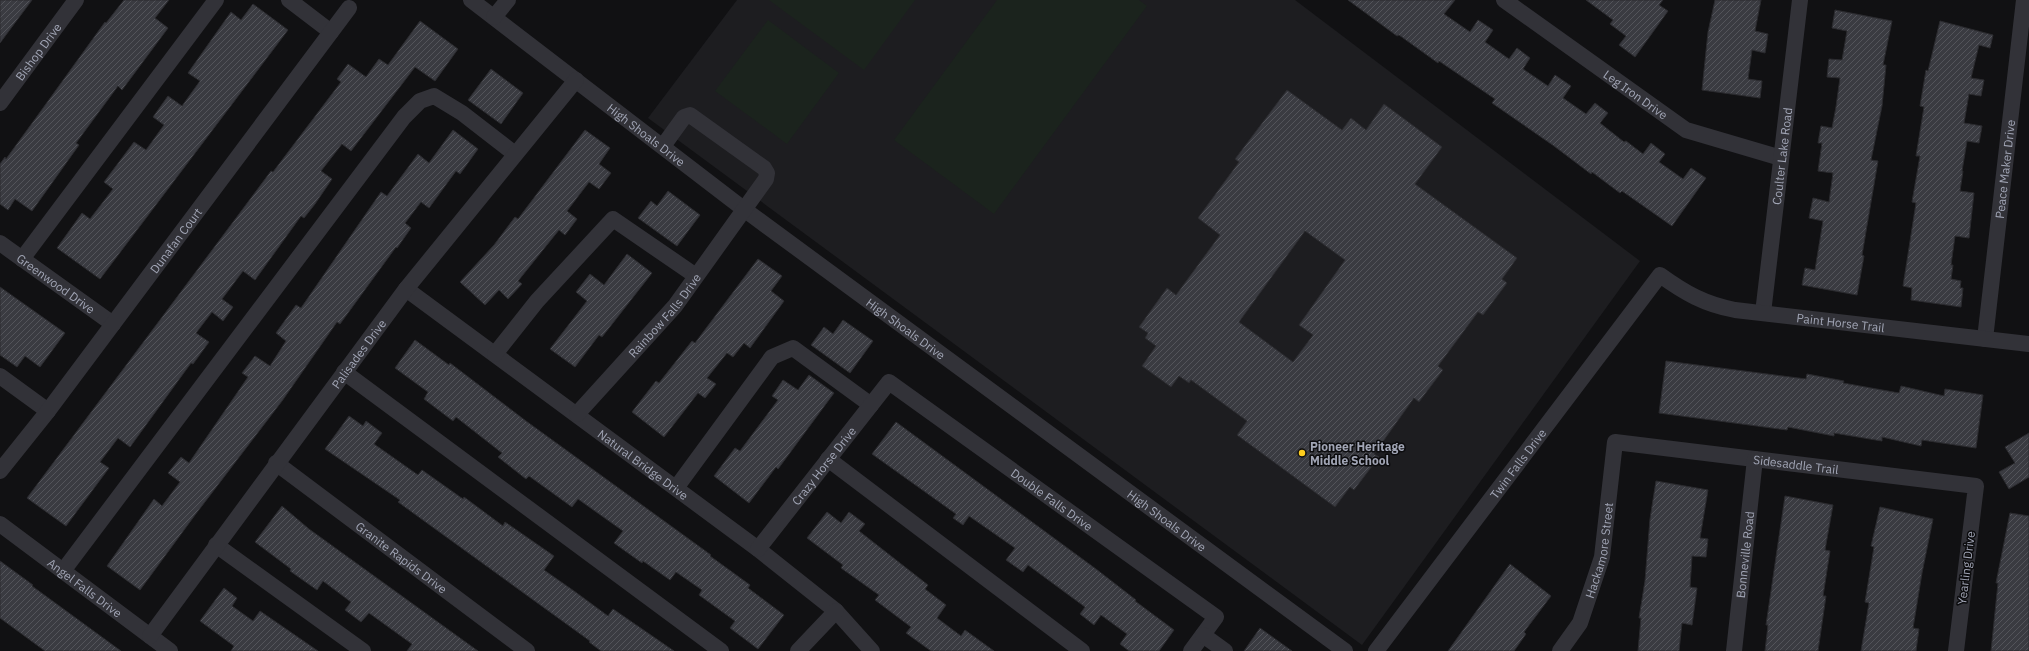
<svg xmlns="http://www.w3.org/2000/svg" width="2029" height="651" font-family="'IBM Plex Sans',sans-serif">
	<defs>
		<pattern id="building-hatch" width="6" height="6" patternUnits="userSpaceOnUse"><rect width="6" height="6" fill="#3a3b41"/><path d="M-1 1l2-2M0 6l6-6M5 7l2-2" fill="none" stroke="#53545a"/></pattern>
	</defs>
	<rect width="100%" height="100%" fill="#111113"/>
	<!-- built -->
	<path fill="#1d1d20" d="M737,0H1295L1640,261L1362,645L648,118Z"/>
	<!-- green -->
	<g fill="#1b231d">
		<path d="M769,0H915L864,70Z"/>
		<path d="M997,0H1139L1147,6L994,214L894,140Z"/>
		<path d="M768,20L839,73L787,144L715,91Z"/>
	</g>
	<!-- building -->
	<g fill="url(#building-hatch)" stroke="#2b2b2f" fill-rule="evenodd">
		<path d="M0,0H32L0,43Z"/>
		<path d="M124,0H169L155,18L168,28L122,90L118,86L76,143L79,145L32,211L15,199L8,210L0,204V164L5,157L6,159L38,115L105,22L106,23Z"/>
		<path d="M1348,0H1455L1444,14L1470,32L1478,20L1493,30L1485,42L1509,59L1517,48L1530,58L1523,69L1548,86L1555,75L1571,86L1563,98L1586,114L1595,103L1608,113L1600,123L1624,142L1626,141L1643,154L1651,143L1665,154L1659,162L1683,179L1691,168L1706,178L1672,226L1622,191L1620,193L1592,172L1591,174L1554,146L1492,103L1495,99L1439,61L1438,63L1399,35L1397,36Z"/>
		<path d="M1586,0H1663L1659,5L1668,11L1635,57L1619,45L1626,36L1610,24L1613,20Z"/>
		<path d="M1715,0H1761L1755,31L1768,34L1765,53L1752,50L1748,79L1762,81L1760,98L1702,90L1708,32Z"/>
		<path d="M253,4L288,30L100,279L57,248L82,213L90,219L113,189L104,182L134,142L146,150L164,125L153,117L168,96L182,106L200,81L188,73L231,12L241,20Z"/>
		<path d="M1835,10L1892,21L1883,65H1886L1882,106L1871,160L1878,161L1862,255L1864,256L1857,295L1802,285L1805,268L1815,270L1823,221L1809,218L1813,198L1829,202L1833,173L1818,171L1822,143H1818L1821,126L1832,128L1836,107L1840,78L1827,77L1829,59L1842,60L1847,31L1832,28Z"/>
		<path d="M420,21L458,49L435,81L415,67L351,151L342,144L321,171L332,179L315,204L304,218L301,216L255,280L243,271L222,299L233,307L223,321L212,312L196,333L209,342L193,364L191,363L130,447L118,438L100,462L109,468L66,526L27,498L245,206L271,171L273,172L341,82L337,79L348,64L366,77L379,59L388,65Z"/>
		<path d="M1940,21L1993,35L1990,48L1979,45L1971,78L1984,80L1981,96L1969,94L1964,123L1982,126L1979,143L1967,141L1962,171H1963L1960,191L1974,193L1969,238L1955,236L1951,265H1953L1951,279L1961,281L1960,288H1963L1961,307L1911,300L1912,288L1903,286L1916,203L1912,202L1920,156H1916L1924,107L1920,106L1926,70L1928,71Z"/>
		<path d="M491,69L523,93L501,124L468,100Z"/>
		<path d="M1287,90L1342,130L1351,118L1366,130L1384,104L1442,147L1415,184L1517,258L1502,279L1507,283L1483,315L1478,312L1438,366L1443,370L1419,402L1414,398L1374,454L1379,457L1354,490L1350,487L1335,507L1237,435L1247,421L1191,380L1189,383L1179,376L1171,387L1142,366L1156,346L1145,338L1148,333L1139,327L1167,288L1176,295L1220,235L1198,218L1239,162L1235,159ZM1305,231L1345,260L1299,325L1313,335L1293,362L1239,322Z"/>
		<path d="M453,130L478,149L460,174L456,171L429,208L421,202L405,223L411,228L397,248L396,247L340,324L337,322L282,401L195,515L140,590L107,566L154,499L162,506L180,482L168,473L181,457L189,463L248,377L242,373L255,356L270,366L286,341L276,333L296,305L301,308L381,192L387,196L418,154L429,163Z"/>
		<path d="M585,130L610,148L599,164L611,173L599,189L589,182L567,211L577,219L565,235L559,230L518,281L522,284L508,299L499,290L485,305L460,282L494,245L515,217L518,219Z"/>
		<path d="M668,191L700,215L677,246L638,218L651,201L657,206Z"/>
		<path d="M627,254L652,273L602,337L599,335L575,367L550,349L587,301L576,292L590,274L604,285Z"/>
		<path d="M758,259L782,276L771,291L784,301L750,348L744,343L733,357L727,353L707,378L716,384L705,398L698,393L664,437L632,412L656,381L659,383L692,341L695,343Z"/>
		<path d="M0,287L65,333L40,367L25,356L17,367L0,355Z"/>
		<path d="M843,320L873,341L850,373L811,345L824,327L833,334Z"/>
		<path d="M415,340L449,365L450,363L526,421L711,555L710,556L750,585L748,588L784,615L758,649L730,628L735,621L699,595L702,590L676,572L670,580L643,561L642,563L614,543L623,531L578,499L572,507L529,476L526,479L498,457L502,453L456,417L453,421L424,399L428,392L395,368Z"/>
		<path d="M1666,361L1806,379L1807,374L1844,381L1843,383L1899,393L1901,386L1944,396L1945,389L1983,395L1976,448L1922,440L1921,446L1882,437V441L1834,433V436L1788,427L1787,430L1659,413Z"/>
		<path d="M809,375L834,393L778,469L776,467L749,503L714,476L735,448L740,451L778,400L772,396L783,380L798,390Z"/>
		<path d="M349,416L363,426L366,421L382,433L374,444L418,475L422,470L463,499L464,497L503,526L505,522L554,556L544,570L574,591L608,616L613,609L674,651H601L589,642L590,641L398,502L400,500L325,449Z"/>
		<path d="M896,422L1096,569L1136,600L1135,601L1174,630L1159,651H1129L1120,644L1127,634L1101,615L1094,625L1080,614L1085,607L1028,565L1023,572L1006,560L1015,548L969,516L963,525L953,518L956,514L872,454Z"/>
		<path d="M2029,433V477L2009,489L1999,472L2015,463L2005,447Z"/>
		<path d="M1656,481L1708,490L1700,538L1708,539L1706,557L1692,556L1690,587L1697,588L1692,625L1682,623L1679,651H1638L1641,618H1639L1645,581L1650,519Z"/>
		<path d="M1785,496L1833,505L1825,550L1830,551L1823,596H1826L1818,651H1765L1768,625H1766Z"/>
		<path d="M282,506L309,529L478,651H407L412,644L369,613L361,622L345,610L351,602L323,581L317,590L290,571L291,569L255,542Z"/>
		<path d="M1880,507L1933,519L1922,573L1913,628L1919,629L1916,651H1861L1869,603L1865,602L1874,547L1871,546Z"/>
		<path d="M827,512L841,523L849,512L865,524L859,531L928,585L925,589L946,605L937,618L961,636L965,630L994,651H931L906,633L911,627L875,600L879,595L841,568L843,565L807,538Z"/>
		<path d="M2010,513L2029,516V651H1991L1998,583H1996Z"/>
		<path d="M0,561L33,585L32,586L121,651H45L0,618Z"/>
		<path d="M1510,564L1551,596L1524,632L1526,634L1514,651H1448Z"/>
		<path d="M224,588L237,598L232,606L253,621L260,611L318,651H231L234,646L200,621Z"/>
		<path d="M1260,628L1292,651H1244Z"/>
	</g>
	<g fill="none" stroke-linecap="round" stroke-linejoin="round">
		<!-- minor -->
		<g stroke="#323238" stroke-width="16">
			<path d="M289,0L331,32"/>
			<path id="s1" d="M471,0L745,210L1345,651"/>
			<path id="s2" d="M1504,0L1686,130L1781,158"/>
			<path d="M494,17L508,0"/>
			<path id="s3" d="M0,103L76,0"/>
			<path id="s4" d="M0,243L113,324"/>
			<path d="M22,259L216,0"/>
			<path id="s5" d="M406,289L758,549L836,611L872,651"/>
			<path id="s6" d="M1763,313L1800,0"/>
			<path id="s7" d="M1985,339L2024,0"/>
			<path d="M495,354L537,301L613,219L696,276"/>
			<path d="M344,372L721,651"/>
			<path d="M0,376L48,411"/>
			<path id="s8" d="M577,414L675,306L766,179L767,173L764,168L690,115L684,117L663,146"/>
			<path d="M828,459L1082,651"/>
			<path id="s9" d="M276,463L527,651"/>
			<path id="s10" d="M0,471L48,411L349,8"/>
			<path d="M676,488L772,357L793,348L871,405"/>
			<path id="s11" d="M0,524L170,651"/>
			<path d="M216,545L363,651"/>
			<path id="s12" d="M758,549L889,382L1216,617L1191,651"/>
			<path d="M63,571L404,117L420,101L434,96L462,113L515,154"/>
			<path d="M1203,635L1225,651"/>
			<path id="s13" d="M150,636L406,289L576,80"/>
			<path d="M798,651L836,611"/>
			<path id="s14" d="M1376,651L1660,275C1685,293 1704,304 1735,310L2029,344"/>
			<path id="s15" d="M1560,651L1580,623L1602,557L1615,442L1976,486L1956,651"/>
			<path id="s16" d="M1734,651L1755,459"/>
		</g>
	</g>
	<!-- markers -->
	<circle fill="#fecd1e" stroke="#0c0c0e" stroke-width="1.5" cx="1302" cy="453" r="4"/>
	<g text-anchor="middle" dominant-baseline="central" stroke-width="3" stroke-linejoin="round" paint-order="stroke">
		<!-- street labels -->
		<g font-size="12" fill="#a1a5b5" stroke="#0c0c0e">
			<text stroke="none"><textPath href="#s3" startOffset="64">Bishop Drive</textPath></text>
			<text stroke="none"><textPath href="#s2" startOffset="162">Leg Iron Drive</textPath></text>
			<text stroke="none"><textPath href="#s1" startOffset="221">High Shoals Drive</textPath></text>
			<text stroke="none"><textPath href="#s6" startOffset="158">Coulter Lake Road</textPath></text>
			<text stroke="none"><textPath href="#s7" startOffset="171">Peace Maker Drive</textPath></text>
			<text stroke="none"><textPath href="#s10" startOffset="290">Dunafan Court</textPath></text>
			<text stroke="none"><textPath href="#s4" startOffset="69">Greenwood Drive</textPath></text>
			<text stroke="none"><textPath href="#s8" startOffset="132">Rainbow Falls Drive</textPath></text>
			<text stroke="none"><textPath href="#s14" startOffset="661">Paint Horse Trail</textPath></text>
			<text stroke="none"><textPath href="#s1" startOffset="545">High Shoals Drive</textPath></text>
			<text stroke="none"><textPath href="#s13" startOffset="351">Palisades Drive</textPath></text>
			<text stroke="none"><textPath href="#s14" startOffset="235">Twin Falls Drive</textPath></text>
			<text stroke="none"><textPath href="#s5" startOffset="295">Natural Bridge Drive</textPath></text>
			<text stroke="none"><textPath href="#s15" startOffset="402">Sidesaddle Trail</textPath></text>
			<text stroke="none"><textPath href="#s12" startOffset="106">Crazy Horse Drive</textPath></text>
			<text stroke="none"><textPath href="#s12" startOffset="413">Double Falls Drive</textPath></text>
			<text stroke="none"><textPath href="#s1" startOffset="869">High Shoals Drive</textPath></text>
			<text stroke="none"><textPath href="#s15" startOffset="110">Hackamore Street</textPath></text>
			<text stroke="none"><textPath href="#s16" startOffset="97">Bonneville Road</textPath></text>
			<text stroke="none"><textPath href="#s9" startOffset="157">Granite Rapids Drive</textPath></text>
			<text transform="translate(1966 568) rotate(-83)">Yearling Drive</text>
			<text stroke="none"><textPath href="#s11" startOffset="106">Angel Falls Drive</textPath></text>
		</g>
		<!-- poi labels -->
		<g font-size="12" font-weight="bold" fill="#a1a5b5" stroke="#0c0c0e" text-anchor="start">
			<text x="1310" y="446">Pioneer Heritage<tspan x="1310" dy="14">Middle School</tspan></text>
		</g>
	</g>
</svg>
